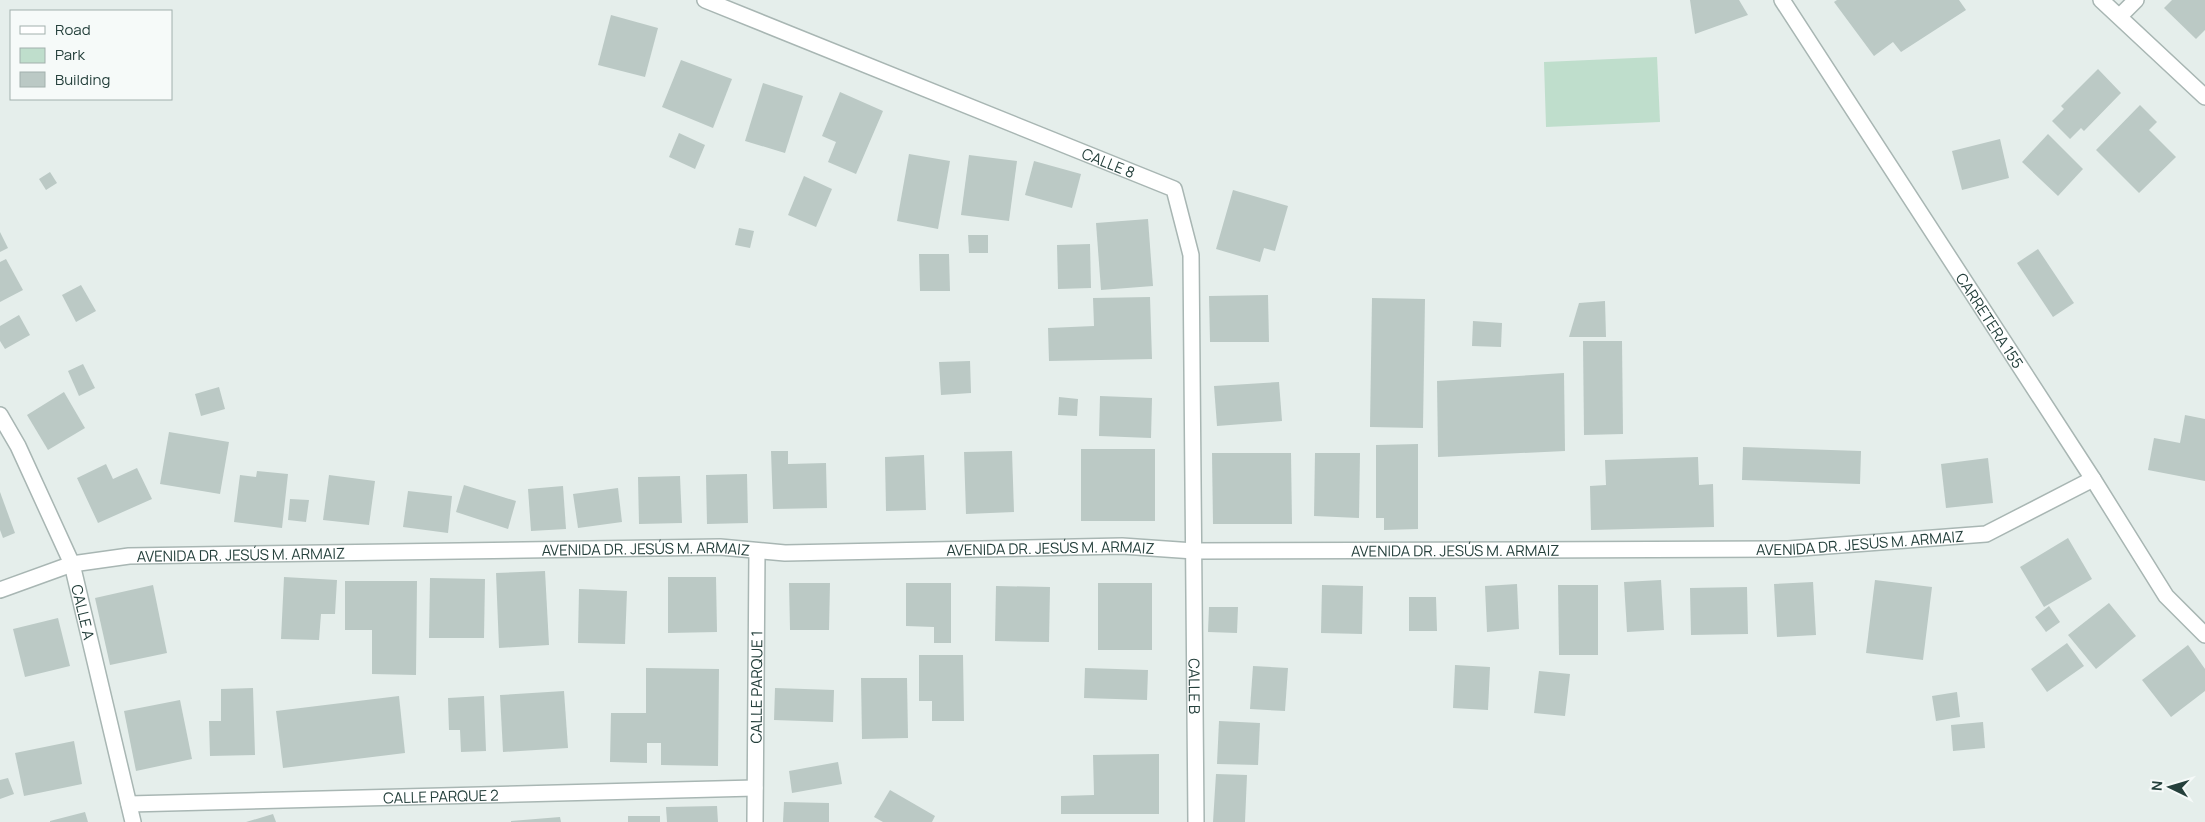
<svg xmlns="http://www.w3.org/2000/svg" width="2205" height="822" font-family="Manrope,sans-serif">
	<rect width="100%" height="100%" fill="#e5eeeb"/>
	<!-- green -->
	<path fill="#bfdecc" d="M1657,57L1660,122L1546,127L1544,62Z"/>
	<!-- building -->
	<g fill="#bbc9c5">
		<path d="M1690,0H1739L1748,15L1695,34Z"/>
		<path d="M1837,0H1959L1966,10L1901,52L1893,42L1874,56L1834,2Z"/>
		<path d="M2172,0H2205V30L2196,39L2164,8Z"/>
		<path d="M611,15L658,28L645,77L598,65Z"/>
		<path d="M681,60L732,79L713,128L662,107Z"/>
		<path d="M2098,69L2121,93L2084,131L2081,128L2070,139L2052,121L2064,109L2061,106Z"/>
		<path d="M763,83L803,96L785,153L745,141Z"/>
		<path d="M840,92L883,111L856,174L828,162L836,142L822,136Z"/>
		<path d="M2140,105L2157,122L2149,130L2176,157L2139,193L2096,150Z"/>
		<path d="M679,133L705,145L695,169L669,157Z"/>
		<path d="M2048,134L2083,169L2058,196L2022,162Z"/>
		<path d="M2000,139L2009,178L1962,190L1952,151Z"/>
		<path d="M909,154L950,161L938,229L897,221Z"/>
		<path d="M969,155L1017,161L1009,221L961,215Z"/>
		<path d="M1034,161L1081,174L1072,208L1025,195Z"/>
		<path d="M50,172L57,183L46,190L39,179Z"/>
		<path d="M804,176L832,189L816,227L788,215Z"/>
		<path d="M1233,190L1288,206L1275,251L1264,248L1260,262L1216,249Z"/>
		<path d="M1148,219L1153,286L1101,290L1096,223Z"/>
		<path d="M739,228L754,231L750,248L735,245Z"/>
		<path d="M0,232L8,248L0,252Z"/>
		<path d="M968,235H988V253H969Z"/>
		<path d="M1090,244L1091,288L1058,289L1057,245Z"/>
		<path d="M2038,249L2074,303L2053,317L2017,263Z"/>
		<path d="M919,254H949L950,291H920Z"/>
		<path d="M6,259L23,290L0,302V262Z"/>
		<path d="M81,285L96,311L76,322L62,295Z"/>
		<path d="M1268,295L1269,342H1210L1209,296Z"/>
		<path d="M1150,297L1152,359L1049,361L1048,328L1094,326L1093,298Z"/>
		<path d="M1372,298L1425,299L1423,428L1370,427Z"/>
		<path d="M1605,301L1606,337H1569L1579,303Z"/>
		<path d="M19,315L30,335L5,349L0,341V326Z"/>
		<path d="M1473,321L1502,323L1501,347L1472,346Z"/>
		<path d="M1583,341H1622L1623,434L1584,435Z"/>
		<path d="M970,361L971,393L941,395L939,362Z"/>
		<path d="M83,364L95,388L79,396L68,371Z"/>
		<path d="M1564,373L1565,451L1438,457L1437,381Z"/>
		<path d="M1279,382L1282,421L1217,426L1214,386Z"/>
		<path d="M219,387L225,409L201,416L195,394Z"/>
		<path d="M64,392L85,428L48,450L27,415Z"/>
		<path d="M1100,396L1152,398L1151,438L1099,436Z"/>
		<path d="M1059,397L1078,399L1077,416L1058,415Z"/>
		<path d="M2185,415L2205,419V481L2148,470L2154,438L2180,443Z"/>
		<path d="M169,432L229,442L220,494L160,484Z"/>
		<path d="M1418,444V529L1384,530V518H1376V445Z"/>
		<path d="M1743,447L1861,451L1860,484L1742,480Z"/>
		<rect x="1081" y="449" width="74" height="72"/>
		<path d="M771,451H788V464L826,463L827,508L773,509Z"/>
		<path d="M1012,451L1014,512L966,514L964,452Z"/>
		<path d="M1212,453H1291L1292,524H1213Z"/>
		<path d="M1315,453H1360L1359,518L1314,516Z"/>
		<path d="M924,455L926,510L886,511L885,457Z"/>
		<path d="M1698,457L1699,485L1713,484L1714,527L1591,530L1590,486L1606,485L1605,460Z"/>
		<path d="M1988,458L1993,503L1946,508L1941,464Z"/>
		<path d="M106,464L113,479L137,468L152,499L98,523L77,478Z"/>
		<path d="M257,471L288,474L282,528L234,522L240,475L256,477Z"/>
		<path d="M747,474L748,523L707,524L706,475Z"/>
		<path d="M329,475L375,481L369,525L323,520Z"/>
		<path d="M680,476L682,523L639,524L638,477Z"/>
		<path d="M464,485L516,501L508,529L456,512Z"/>
		<path d="M563,486L566,529L531,531L528,489Z"/>
		<path d="M618,488L622,522L578,528L573,494Z"/>
		<path d="M408,491L452,496L448,533L403,527Z"/>
		<path d="M0,492L15,533L3,538L0,530Z"/>
		<path d="M290,499L309,500L306,522L288,520Z"/>
		<path d="M2068,538L2092,579L2044,607L2020,567Z"/>
		<path d="M545,571L549,645L499,648L496,573Z"/>
		<path d="M284,577L337,580L335,614H321L319,640L281,639Z"/>
		<path d="M668,577H716L717,632L668,633Z"/>
		<path d="M430,578L485,579L484,638H429Z"/>
		<path d="M1661,580L1664,630L1627,632L1624,582Z"/>
		<path d="M1875,580L1932,587L1923,660L1866,653Z"/>
		<path d="M345,581H417L416,675L372,674V630H345Z"/>
		<path d="M1813,582L1816,635L1777,637L1774,584Z"/>
		<path d="M789,583H830L829,630H790Z"/>
		<path d="M906,583H951V643H934V627L906,626Z"/>
		<rect x="1098" y="583" width="54" height="67"/>
		<path d="M1517,584L1519,629L1487,632L1485,586Z"/>
		<path d="M153,585L167,653L110,665L95,598Z"/>
		<path d="M1322,585L1363,586L1362,634L1321,633Z"/>
		<path d="M1558,585H1598V655H1559Z"/>
		<path d="M996,586L1050,587L1049,642L995,641Z"/>
		<path d="M1747,587L1748,634L1691,635L1690,588Z"/>
		<path d="M579,589L627,591L625,644L578,643Z"/>
		<path d="M1409,597H1436L1437,631H1409Z"/>
		<path d="M2109,603L2136,636L2096,669L2068,635Z"/>
		<path d="M2049,606L2060,622L2046,632L2035,617Z"/>
		<path d="M1209,607H1238L1237,633L1208,632Z"/>
		<path d="M58,618L70,666L25,677L13,629Z"/>
		<path d="M2067,643L2084,666L2047,692L2031,669Z"/>
		<path d="M2188,645L2205,669V691L2171,717L2142,680Z"/>
		<path d="M919,655H963L964,721H932V701H919Z"/>
		<path d="M1455,665L1490,667L1488,710L1453,708Z"/>
		<path d="M1253,666L1288,668L1285,711L1250,709Z"/>
		<path d="M646,668L719,669L718,766L661,765V743H647V763L610,762L611,713H646Z"/>
		<path d="M1085,668L1148,670L1147,700L1084,698Z"/>
		<path d="M1539,671L1570,674L1565,716L1534,713Z"/>
		<path d="M861,678H907L908,738L862,739Z"/>
		<path d="M253,688L255,755L210,756L209,721H221V689Z"/>
		<path d="M775,688L834,690L833,722L774,720Z"/>
		<path d="M564,691L568,748L503,752L500,695Z"/>
		<path d="M1957,692L1960,717L1936,721L1932,696Z"/>
		<path d="M399,696L405,753L283,768L276,711Z"/>
		<path d="M484,696L486,751L461,752L460,730H449L448,698Z"/>
		<path d="M180,700L192,759L136,771L124,711Z"/>
		<path d="M1219,721L1260,723L1258,765L1217,764Z"/>
		<path d="M1983,722L1985,748L1953,751L1951,725Z"/>
		<path d="M74,741L82,784L24,796L15,753Z"/>
		<path d="M1159,754V814H1061V796L1094,795L1093,755Z"/>
		<path d="M838,762L842,784L792,793L789,771Z"/>
		<path d="M1216,774L1247,775L1245,822H1213Z"/>
		<path d="M8,778L14,794L0,799V780Z"/>
		<path d="M890,790L935,816L932,822H883L874,817Z"/>
		<path d="M784,802L829,803V822H783Z"/>
		<path d="M717,806L718,822H667L666,807Z"/>
		<path d="M85,812L88,822H50V821Z"/>
		<path d="M273,814L276,822H246Z"/>
		<rect x="628" y="816" width="32" height="6"/>
		<path d="M560,817L561,822H511V821Z"/>
	</g>
	<g fill="none" stroke-linecap="round" stroke-linejoin="round">
		<!-- minor casing -->
		<g stroke="#a8b6b3" stroke-width="18">
			<g id="minor">
				<path id="s1" d="M705,0L1174,189L1191,255L1196,822"/>
				<path d="M2101,0L2205,97"/>
				<path d="M2120,16L2136,0"/>
				<path id="s2" d="M0,415L18,446L72,564L133,822"/>
				<path id="s3" d="M0,590L72,564L129,556L720,547L785,553L1122,546L1194,551L1788,549L1986,534L2093,479"/>
				<path id="s4" d="M129,804L755,788"/>
				<path id="s5" d="M755,822L757,551"/>
			</g>
		</g>
		<!-- tertiary casing -->
		<g stroke="#a8b6b3" stroke-width="18">
			<g id="tertiary">
				<path id="s6" d="M1782,0L2093,479L2166,596L2205,635"/>
			</g>
		</g>
		<!-- minor -->
		<use href="#minor" stroke="#fff" stroke-width="15"/>
		<!-- tertiary -->
		<use href="#tertiary" stroke="#fff" stroke-width="15"/>
	</g>
	<g text-anchor="middle" dominant-baseline="central" stroke-width="4" stroke-linejoin="round" paint-order="stroke">
		<!-- street labels -->
		<g font-size="15" fill="#25403c" stroke="#f6faf9">
			<text stroke="none"><textPath href="#s1" startOffset="435">CALLE 8</textPath></text>
			<text stroke="none"><textPath href="#s6" startOffset="382">CARRETERA 155</textPath></text>
			<text stroke="none"><textPath href="#s3" startOffset="1866">AVENIDA DR. JESÚS M. ARMAIZ</textPath></text>
			<text stroke="none"><textPath href="#s3" startOffset="1056">AVENIDA DR. JESÚS M. ARMAIZ</textPath></text>
			<text stroke="none"><textPath href="#s3" startOffset="651">AVENIDA DR. JESÚS M. ARMAIZ</textPath></text>
			<text stroke="none"><textPath href="#s3" startOffset="1461">AVENIDA DR. JESÚS M. ARMAIZ</textPath></text>
			<text stroke="none"><textPath href="#s3" startOffset="246">AVENIDA DR. JESÚS M. ARMAIZ</textPath></text>
			<text stroke="none"><textPath href="#s2" startOffset="215">CALLE A</textPath></text>
			<text stroke="none"><textPath href="#s5" startOffset="135">CALLE PARQUE 1</textPath></text>
			<text stroke="none"><textPath href="#s1" startOffset="1005">CALLE B</textPath></text>
			<text stroke="none"><textPath href="#s4" startOffset="312">CALLE PARQUE 2</textPath></text>
		</g>
	</g>
	<!-- legend -->
	<rect x="10" y="10" width="162" height="90" fill="#f6faf9" stroke="#a2b0ad"/>
	<rect x="20" y="26" width="25" height="8" fill="#ffffff" stroke="#a2b0ad"/>
	<text x="55" y="35" font-size="15" fill="#25403c">Road</text>
	<rect x="20" y="48" width="25" height="15" fill="#bfdecc" stroke="#a2b0ad"/>
	<text x="55" y="60" font-size="15" fill="#25403c">Park</text>
	<rect x="20" y="72" width="25" height="15" fill="#bbc9c5" stroke="#a2b0ad"/>
	<text x="55" y="85" font-size="15" fill="#25403c">Building</text>
	<!-- north arrow -->
	<g transform="translate(2170 787) rotate(275)" stroke="#f6faf9" stroke-width="4" paint-order="stroke">
	<path d="M0-4L9 19L0 12L-9 19Z" fill="#25403c"/>
	<text y="-8" font-size="14" font-weight="bold" text-anchor="middle" fill="#25403c">N</text>
	</g>
</svg>
